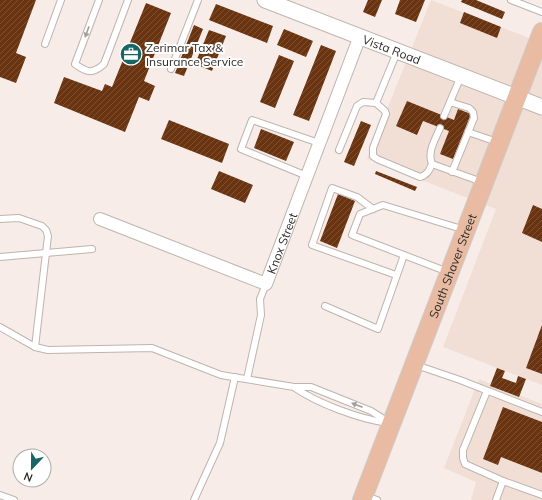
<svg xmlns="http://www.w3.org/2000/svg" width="542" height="500" font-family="Mulish,sans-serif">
	<defs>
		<pattern id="building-hatch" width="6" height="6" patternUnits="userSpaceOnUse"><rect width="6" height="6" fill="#6b3411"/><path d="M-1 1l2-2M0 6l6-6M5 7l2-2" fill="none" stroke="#7c5034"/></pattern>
	</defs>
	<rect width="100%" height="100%" fill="#f7ece7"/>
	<!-- built -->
	<g fill="#f1dfd6">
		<path d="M431,0L542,43V385L443,347L496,209L367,159Z"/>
		<path d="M479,379L542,404V500H471L476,482L444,468Z"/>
	</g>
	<!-- building -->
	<g fill="url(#building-hatch)">
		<path d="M0,0H36L16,53L26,57L16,83L0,77Z"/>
		<path d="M368,0H382L375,17L363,12Z"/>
		<path d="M400,0H425L416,22L395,14Z"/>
		<path d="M462,0H476L505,12L502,19L461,2Z"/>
		<path d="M146,3L171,13L144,81L155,86L149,101L139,97L125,132L54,103L64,77L102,91L105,84L112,87Z"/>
		<path d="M216,4L273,26L267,43L209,20Z"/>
		<path d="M464,12L501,27L497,38L460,23Z"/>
		<path d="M194,25L203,29L184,76L175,73Z"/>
		<path d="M284,29L313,41L306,57L277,45Z"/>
		<path d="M209,30L226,36L212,71L195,64Z"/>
		<path d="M321,45L336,51L309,121L293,115Z"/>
		<path d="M279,55L294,61L275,108L260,102Z"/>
		<path d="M407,101L454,120L458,109L471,114L453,159L440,154L449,131L423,121L417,135L396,126Z"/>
		<path d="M169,120L229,144L222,163L161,139Z"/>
		<path d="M361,121L371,125L354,166L344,162Z"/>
		<path d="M261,129L294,142L286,161L254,148Z"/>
		<path d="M219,171L253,185L245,203L211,189Z"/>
		<path d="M376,171L417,187L415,191L375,174Z"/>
		<path d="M338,194L355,201L337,248L320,241Z"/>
		<path d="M533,205L542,209V242L522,233Z"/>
		<path d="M542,325V374L526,368Z"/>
		<path d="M497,368L505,371L502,378L516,383L518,376L526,379L519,397L490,386Z"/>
		<path d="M503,407L542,422V473L501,457L498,465L483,459Z"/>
	</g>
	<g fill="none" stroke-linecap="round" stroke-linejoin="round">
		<!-- service casing -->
		<g stroke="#beb4af" stroke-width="8">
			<g id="service">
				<path d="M99,0L75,64C86,72 92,75 104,64L128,0"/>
				<path d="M511,0L542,12"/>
				<path d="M45,44L61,0"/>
				<path d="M171,69L198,0"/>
				<path d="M376,103L385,111L386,114L373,148V156L377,159L420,177C427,175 429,171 432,164L482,182"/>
				<path d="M444,116L450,102"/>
				<path d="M468,132L497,142"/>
				<path d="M339,150L357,106L363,102L376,103L397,52"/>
				<path d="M432,164C427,152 435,140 440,128"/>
				<path d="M452,172L474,118L473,112L469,108L450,102L461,76"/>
				<path d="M307,176L241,149L252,120L319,143"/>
				<path d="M373,209L357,197L332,188L312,245L396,275"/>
				<path d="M0,219L19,218L42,226L46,230L48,236L35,347"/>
				<path d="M0,257L92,249"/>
				<path d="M448,272L352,235L360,214L383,205L465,230"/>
				<path d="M325,306L378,329L404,255"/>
				<path d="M0,327L35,347L48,350L152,348L221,375L294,387H311L371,411L390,423"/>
				<path d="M416,365L460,380L542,412"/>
				<path d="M247,379L261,315L260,299L266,284"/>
				<path d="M295,388C319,404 359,419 388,423"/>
				<path d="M487,391L463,450V458L465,464L503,481"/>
				<path d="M0,495L14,500"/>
				<path d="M366,496L377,500"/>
				<path d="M194,500L220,443L235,377"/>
				<path d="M496,500L503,481L542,495"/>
			</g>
		</g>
		<!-- minor casing -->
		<g stroke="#beb4af" stroke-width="14">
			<g id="minor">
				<path id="s1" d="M100,219L266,284L360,36"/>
			</g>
		</g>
		<!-- tertiary casing -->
		<g stroke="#beb4af" stroke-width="17">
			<g id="tertiary">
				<path id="s2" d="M265,0L542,107"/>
			</g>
		</g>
		<!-- primary casing -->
		<g stroke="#cdcccc" stroke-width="20">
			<g id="primary">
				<path id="s3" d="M362,500L542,32"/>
			</g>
		</g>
		<!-- service -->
		<use href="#service" stroke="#fff" stroke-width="6"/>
		<!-- minor -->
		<use href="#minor" stroke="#fff" stroke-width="12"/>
		<!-- tertiary -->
		<use href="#tertiary" stroke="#fff" stroke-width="15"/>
		<!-- primary -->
		<use href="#primary" stroke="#e8bba2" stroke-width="18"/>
	</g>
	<!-- one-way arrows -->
	<defs><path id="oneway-solid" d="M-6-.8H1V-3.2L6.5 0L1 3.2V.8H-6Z"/></defs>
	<g fill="#a2a09f">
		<use href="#oneway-solid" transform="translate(87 32) rotate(110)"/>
		<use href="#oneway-solid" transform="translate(357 405) rotate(-159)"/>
	</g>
	<!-- icons -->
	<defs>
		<g id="office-disc" transform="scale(1.15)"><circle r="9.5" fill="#176665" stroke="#fff"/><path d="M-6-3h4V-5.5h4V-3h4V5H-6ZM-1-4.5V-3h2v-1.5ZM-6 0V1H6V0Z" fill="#fff"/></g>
	</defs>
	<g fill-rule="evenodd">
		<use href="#office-disc" x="131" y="54"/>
	</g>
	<g text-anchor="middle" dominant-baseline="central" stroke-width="4" stroke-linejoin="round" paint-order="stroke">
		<!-- poi labels -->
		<g font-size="12" fill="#302c2a" stroke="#fff" text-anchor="start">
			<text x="146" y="47">Zerimar Tax &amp;<tspan x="146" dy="14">Insurance Service</tspan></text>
		</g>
		<!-- street labels -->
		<g font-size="12" fill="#302c2a" stroke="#fff">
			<text stroke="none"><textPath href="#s2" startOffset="136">Vista Road</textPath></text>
			<text stroke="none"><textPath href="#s1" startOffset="222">Knox Street</textPath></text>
			<text stroke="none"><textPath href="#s3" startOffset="251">South Shaver Street</textPath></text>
		</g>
	</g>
	<!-- north arrow -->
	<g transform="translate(32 468) rotate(202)"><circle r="19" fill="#ffffff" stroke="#acabaa"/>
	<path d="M0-3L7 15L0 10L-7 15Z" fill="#176665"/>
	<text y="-6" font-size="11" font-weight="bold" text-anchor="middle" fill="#302c2a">N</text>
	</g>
</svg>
